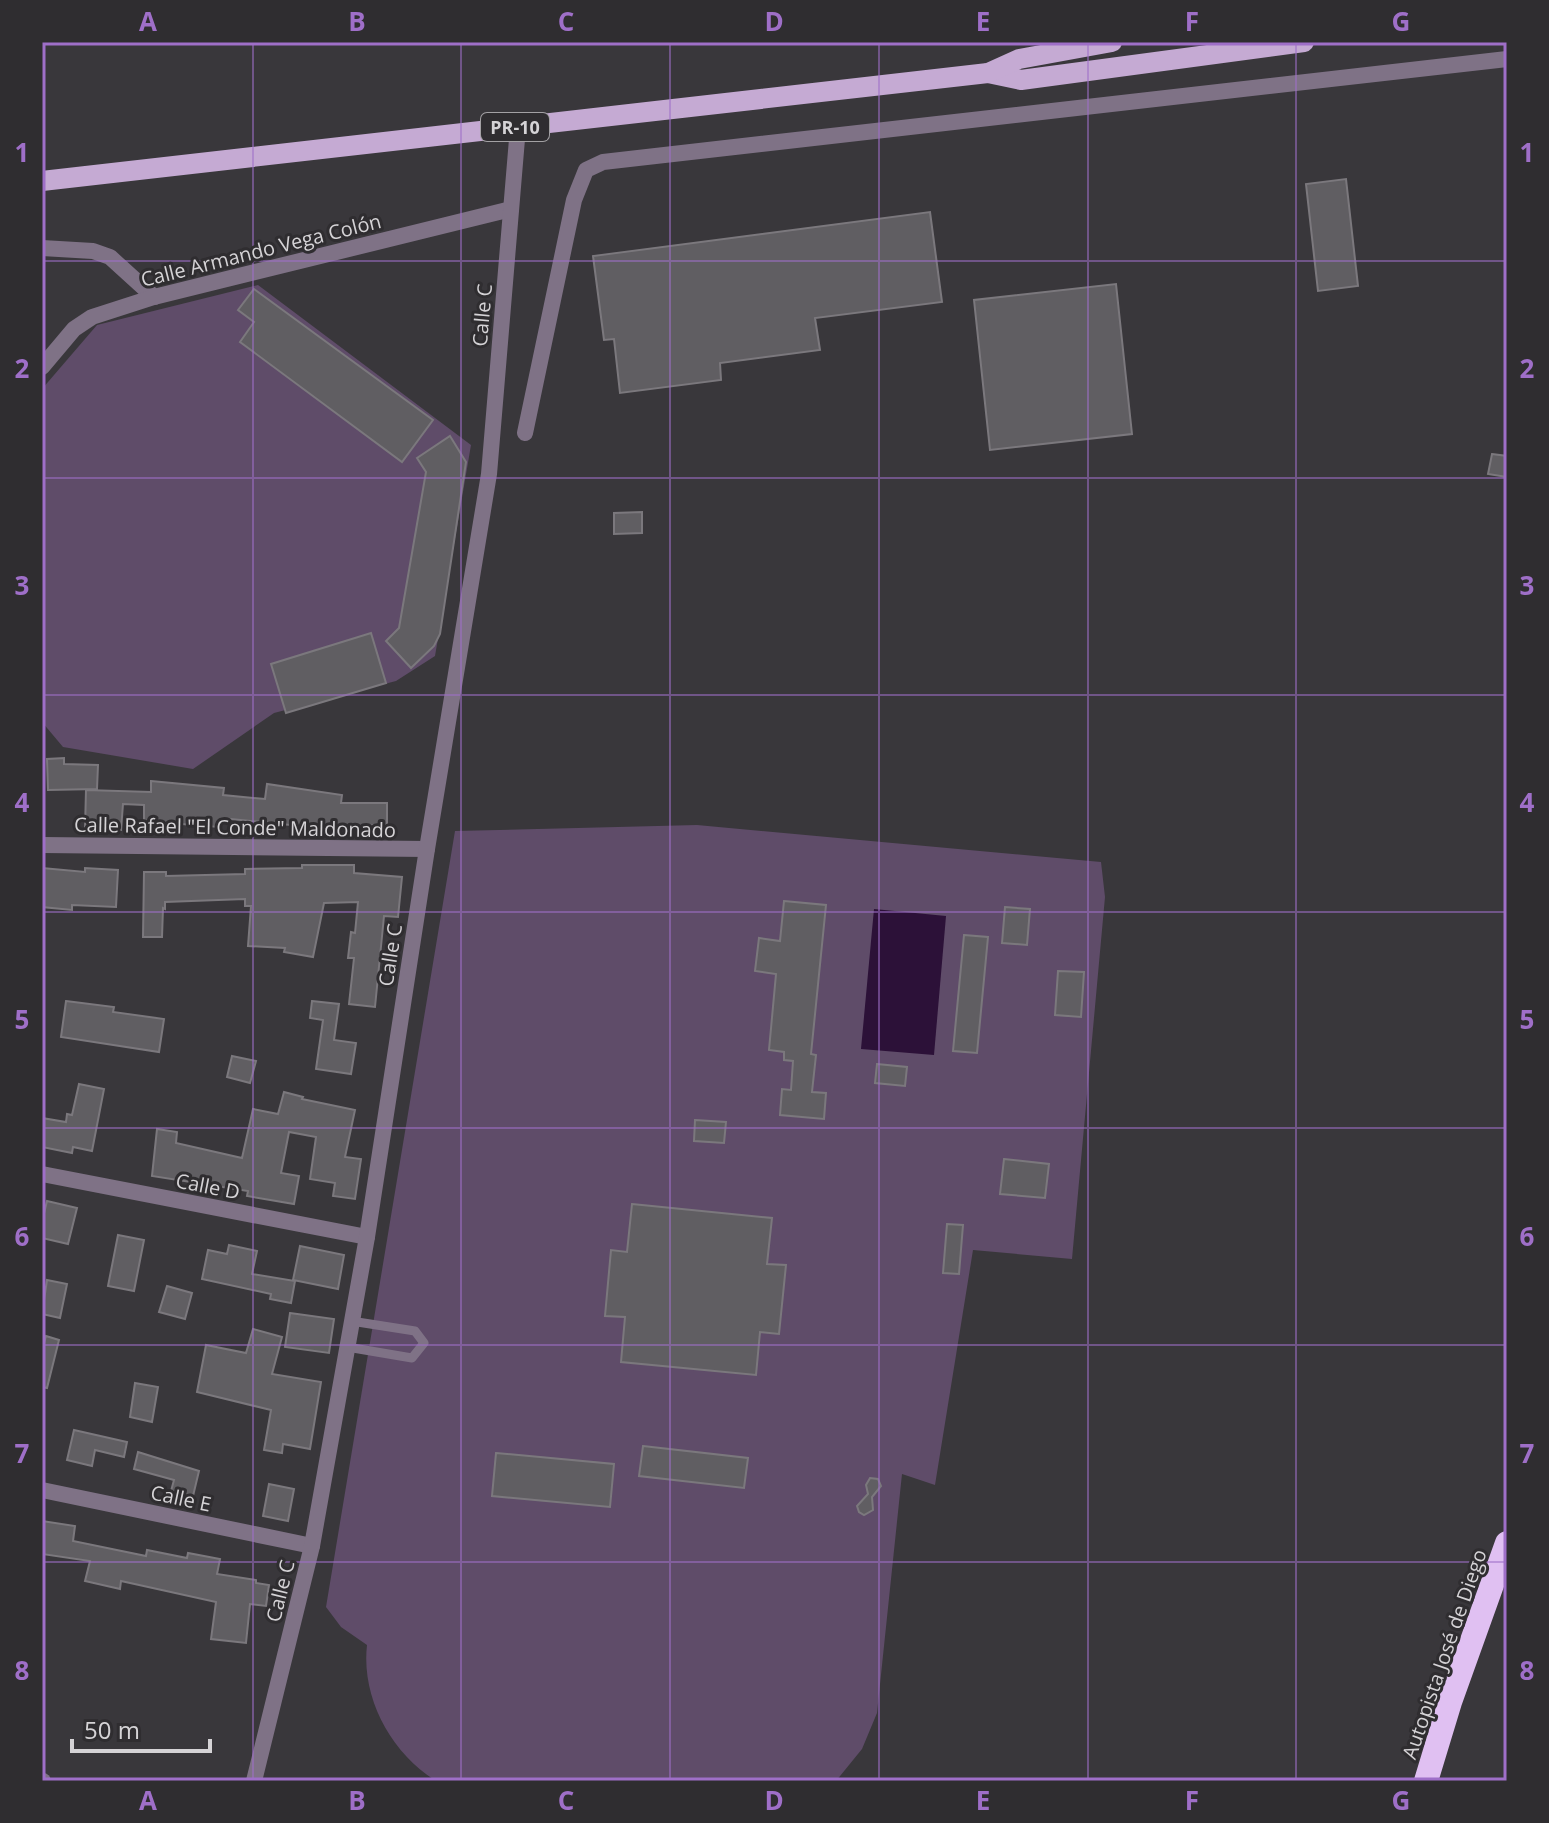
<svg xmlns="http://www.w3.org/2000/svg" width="1549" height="1823" font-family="'Open Sans',sans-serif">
	<rect width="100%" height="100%" fill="#39373b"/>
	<!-- green -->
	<g fill="#5f4c69">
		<path d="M258,285L471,445L435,656L396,681L274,713L193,769L63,747L42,722V389L97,325Z"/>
		<path d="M697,825L1101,862L1105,897L1072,1259L973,1250L935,1485L902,1474L877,1713L862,1749L836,1781H436C391,1753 361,1698 367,1645L341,1627L326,1607L455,831Z"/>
	</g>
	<!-- water -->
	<path fill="#2c1138" d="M874,909L946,916L934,1055L861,1049Z"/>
	<!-- building -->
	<g fill="#605e62" stroke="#7b787d" stroke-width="2">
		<path d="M1346,179L1358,286L1318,291L1306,184Z"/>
		<path d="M930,212L942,302L815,318L820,350L720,363L721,380L620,393L614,339L604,340L593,256Z"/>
		<path d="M1116,284L1132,434L990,450L974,300Z"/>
		<path d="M254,289L433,420L402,462L240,342L254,322L238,310Z"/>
		<path d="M450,436L466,462L440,634L434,646L411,668L386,641L399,628L426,472L417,458Z"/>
		<path d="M1492,454L1507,456V477L1488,474Z"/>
		<path d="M642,512V533L614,534V513Z"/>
		<path d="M371,633L386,683L286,713L271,664Z"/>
		<path d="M64,758V764L98,765L97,789L48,790L47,759Z"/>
		<path d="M151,781L224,788L223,795L265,799L267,784L342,795L341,803H387V825L339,826V830L221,818L219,827L144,821V805L123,804L121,830L85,829L86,790L151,792Z"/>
		<path d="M302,865H354V873L402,877L398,917L384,916L375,1007L349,1004L354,958H348L351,932L355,933L358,902L324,903L313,957L284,952L285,948L248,946L251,906H245V899L165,902V909L163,908L162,937H143L144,872H166V876L245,874V869L302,868Z"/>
		<path d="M42,868L85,872V868L118,870L116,907L72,905V910L42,907Z"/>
		<path d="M784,901L826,905L811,1054L816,1055L812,1092L826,1093L824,1119L780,1115L782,1089L791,1090L793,1061L784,1060V1052L769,1050L776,974L755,971L759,938L780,941Z"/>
		<path d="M1005,907L1030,909L1027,945L1002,943Z"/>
		<path d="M964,935L988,937L977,1053L953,1051Z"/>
		<path d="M1058,971L1084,972L1081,1017L1055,1015Z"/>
		<path d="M66,1001L114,1007L113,1012L164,1019L159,1052L61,1037Z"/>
		<path d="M312,1001L339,1004L334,1040L356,1043L351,1074L316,1069L323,1020L310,1018Z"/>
		<path d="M232,1056L256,1061L250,1083L227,1077Z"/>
		<path d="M877,1064L907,1067L905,1086L875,1083Z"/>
		<path d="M79,1084L104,1089L92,1151L73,1147L72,1153L42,1147V1118L66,1122L67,1114L72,1115Z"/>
		<path d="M284,1092L303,1097L302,1099L355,1110L345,1157L361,1159L355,1199L333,1196L335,1183L310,1179L316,1137L289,1132L281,1173L299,1176L294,1204L247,1196L248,1191L152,1176L157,1129L177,1132L176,1143L242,1158L253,1109L278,1114Z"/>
		<path d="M695,1120L726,1122L724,1143L694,1141Z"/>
		<path d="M1004,1159L1049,1164L1045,1198L1000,1194Z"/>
		<path d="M47,1201L77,1208L68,1244L42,1238V1222Z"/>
		<path d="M632,1204L772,1218L767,1264L786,1265L779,1334L760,1332L756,1375L621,1362L625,1317L605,1316L611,1250L627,1252Z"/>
		<path d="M947,1224L963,1225L959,1274L943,1273Z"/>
		<path d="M118,1235L144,1240L134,1291L108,1286Z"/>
		<path d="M229,1245L257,1251L252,1274L295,1281L291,1303L270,1299L271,1294L202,1279L208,1250L227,1254Z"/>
		<path d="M300,1246L344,1255L338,1289L293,1280Z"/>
		<path d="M47,1280L67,1284L60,1318L42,1314Z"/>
		<path d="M167,1286L192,1293L185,1319L159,1312Z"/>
		<path d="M290,1313L334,1319L329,1353L285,1347Z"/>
		<path d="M253,1329L282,1337L272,1374L321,1382L310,1449L283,1444L282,1453L264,1450L271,1410L197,1392L206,1345L246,1353Z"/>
		<path d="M46,1336L59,1340L47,1388L42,1387V1351Z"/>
		<path d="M135,1383L158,1387L152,1422L130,1417Z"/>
		<path d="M74,1430L127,1442L124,1457L95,1450L92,1466L67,1460Z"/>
		<path d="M643,1446L748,1458L744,1488L639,1476Z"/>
		<path d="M138,1452L199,1471L193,1496L171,1491L174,1480L134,1469Z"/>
		<path d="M496,1453L614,1464L610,1507L492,1496Z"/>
		<path d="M870,1478L878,1479L881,1486L872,1497L873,1510L864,1515L859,1512L857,1506L868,1494L866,1485Z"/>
		<path d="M269,1484L294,1489L288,1521L263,1516Z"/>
		<path d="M42,1521L75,1526L73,1541L146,1556L147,1550L187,1558L188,1553L220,1559L217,1574L256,1580V1583L269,1585L266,1606L250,1604L246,1643L211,1639L216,1602L121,1581L120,1589L85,1581L90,1561L42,1554Z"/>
	</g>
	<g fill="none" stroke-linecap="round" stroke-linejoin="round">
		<!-- service -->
		<path stroke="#7f7286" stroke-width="9" d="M347,1347L412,1358L424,1343L415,1331L351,1321"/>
		<!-- minor -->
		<g stroke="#7f7286" stroke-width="16">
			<path d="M42,248L93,251L110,257L154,297"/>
			<path d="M42,367L74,329L92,317L154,297L511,209"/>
			<path d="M525,433L574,200L586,170L603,162L1507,59"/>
			<path d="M42,845L427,849"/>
			<path d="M42,1174L367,1237"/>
			<path d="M42,1490L312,1546"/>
		</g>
		<!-- tertiary -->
		<g stroke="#7f7286" stroke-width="16">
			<path d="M42,1781H43"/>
			<path d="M254,1781L312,1546L367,1237L427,849L489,474L518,127"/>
		</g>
		<!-- primary -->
		<g stroke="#c5aad3" stroke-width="20">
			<path d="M988,73L1021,80L1304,42"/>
			<path d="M42,181L988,73L1019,59L1112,42"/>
		</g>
		<!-- motorway -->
		<path stroke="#e0c0f2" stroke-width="24" d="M1426,1781L1450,1702L1507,1543"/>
	</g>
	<!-- grid -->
	<path fill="none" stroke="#9f6fc8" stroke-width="2" stroke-opacity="0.55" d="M253,42V1781M461,42V1781M670,42V1781M879,42V1781M1088,42V1781M1296,42V1781M42,261H1507M42,478H1507M42,695H1507M42,912H1507M42,1128H1507M42,1345H1507M42,1562H1507"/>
	<g text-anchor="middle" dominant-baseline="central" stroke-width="6" stroke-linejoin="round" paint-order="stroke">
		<!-- shield labels -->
		<rect fill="#2f2d30" stroke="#a3a1a4" stroke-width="2" x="481" y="113" width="68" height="28" rx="6"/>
		<g font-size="18" font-weight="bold" fill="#d5d3d6">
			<text x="515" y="127">PR-10</text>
		</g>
		<!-- street labels -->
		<g font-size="20" fill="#d5d3d6" stroke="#2f2d30">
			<text transform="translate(261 250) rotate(-14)">Calle Armando Vega Colón</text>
			<text transform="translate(482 315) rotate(-85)">Calle C</text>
			<text transform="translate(235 827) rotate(1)">Calle Rafael "El Conde" Maldonado</text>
			<text transform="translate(390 955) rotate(-81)">Calle C</text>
			<text transform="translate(208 1186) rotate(11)">Calle D</text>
			<text transform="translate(181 1498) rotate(12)">Calle E</text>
			<text transform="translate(280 1591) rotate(-76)">Calle C</text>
			<text transform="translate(1444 1654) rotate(-71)">Autopista José de Diego</text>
		</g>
	</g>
	<!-- border -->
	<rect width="1549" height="1823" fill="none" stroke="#2f2d30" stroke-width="88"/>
	<!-- scale -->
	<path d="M72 1739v12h138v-12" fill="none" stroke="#d5d3d6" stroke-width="4"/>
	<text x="84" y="1739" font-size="24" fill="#d5d3d6" stroke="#2f2d30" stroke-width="6" paint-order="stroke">50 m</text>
	<rect x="44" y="44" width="1461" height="1735" fill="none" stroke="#9f6fc8" stroke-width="3"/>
	<g font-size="26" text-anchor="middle" font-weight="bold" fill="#9f6fc8">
		<text x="148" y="31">A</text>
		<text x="357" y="31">B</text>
		<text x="566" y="31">C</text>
		<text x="774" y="31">D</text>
		<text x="983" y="31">E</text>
		<text x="1192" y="31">F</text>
		<text x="1401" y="31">G</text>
		<text x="22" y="162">1</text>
		<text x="1527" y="162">1</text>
		<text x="22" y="378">2</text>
		<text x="1527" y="378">2</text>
		<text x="22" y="595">3</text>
		<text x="1527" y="595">3</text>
		<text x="22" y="812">4</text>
		<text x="1527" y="812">4</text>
		<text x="22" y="1029">5</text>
		<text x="1527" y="1029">5</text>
		<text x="22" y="1246">6</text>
		<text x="1527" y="1246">6</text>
		<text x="22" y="1463">7</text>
		<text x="1527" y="1463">7</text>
		<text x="22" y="1680">8</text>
		<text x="1527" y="1680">8</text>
		<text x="148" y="1810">A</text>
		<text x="357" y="1810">B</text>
		<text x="566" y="1810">C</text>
		<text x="774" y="1810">D</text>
		<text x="983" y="1810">E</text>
		<text x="1192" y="1810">F</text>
		<text x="1401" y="1810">G</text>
	</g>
</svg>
